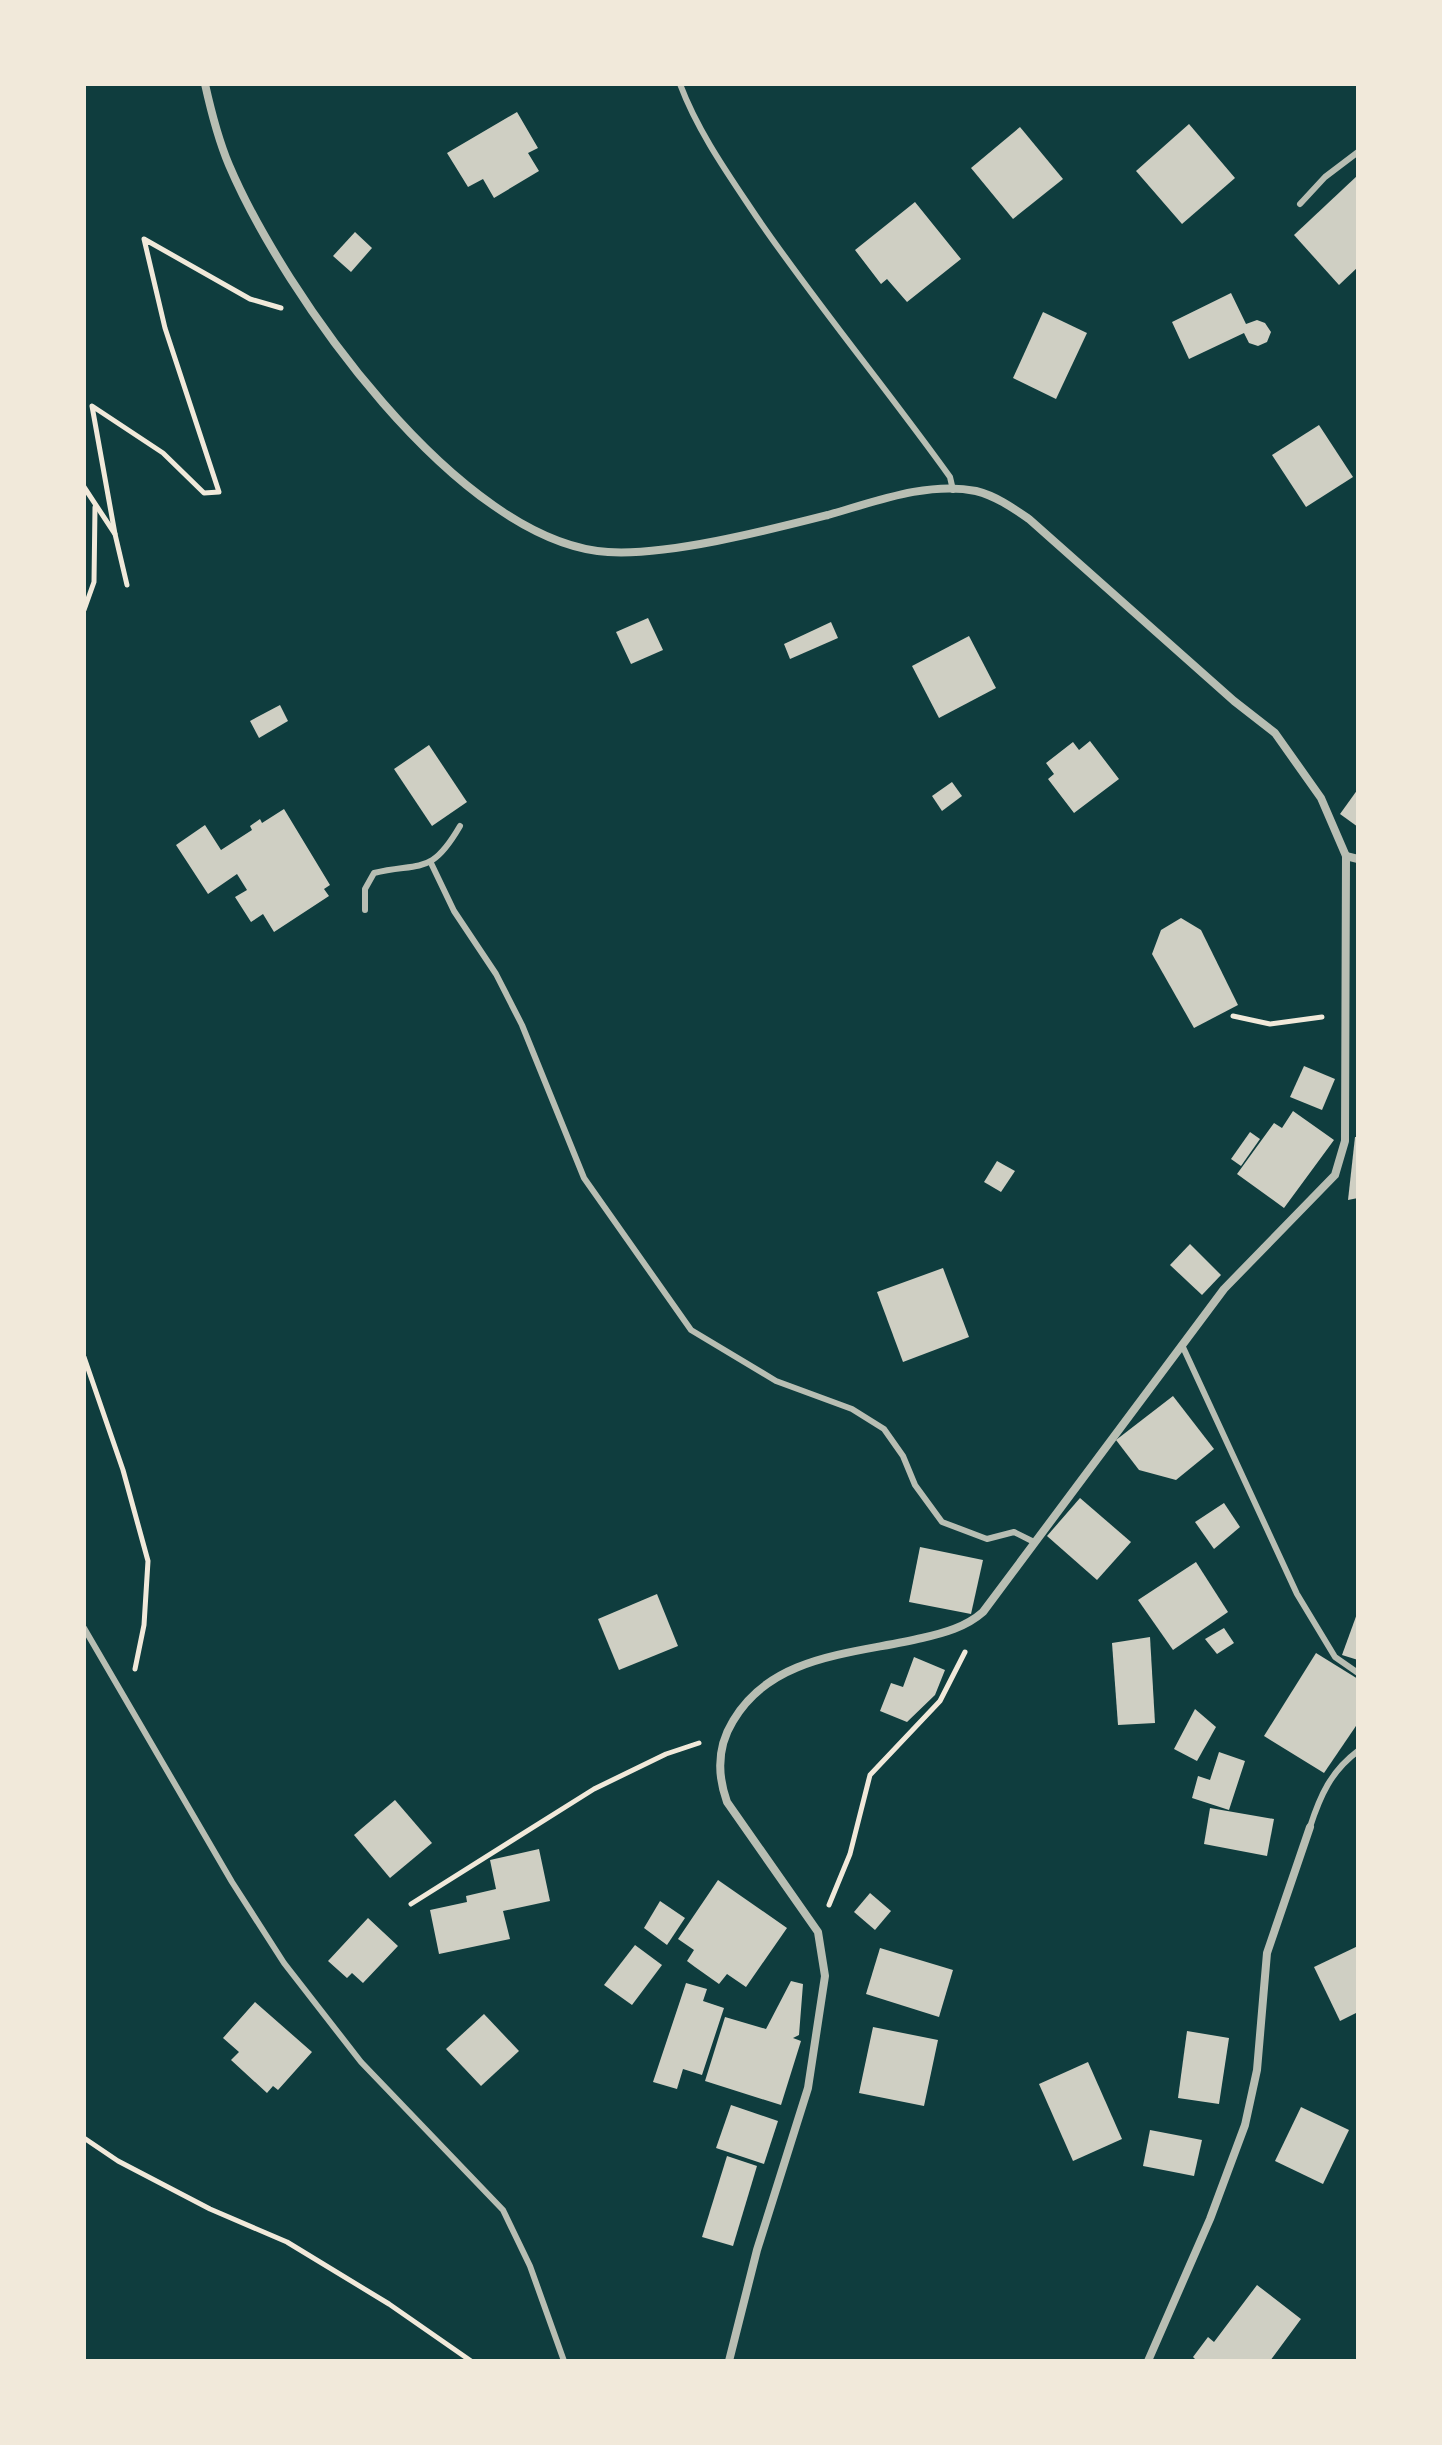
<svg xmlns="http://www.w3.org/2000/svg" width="1442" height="2445" font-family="Arial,sans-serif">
	<rect width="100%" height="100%" fill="#0f3d3e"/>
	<!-- building -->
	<g fill="#cfcfc3">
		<path d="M517,112L538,148L528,153L539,171L494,198L483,179L468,187L447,153Z"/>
		<path d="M1189,124L1235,178L1182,224L1136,171Z"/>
		<path d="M1020,127L1063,179L1013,219L971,168Z"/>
		<path d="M1358,175V267L1339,285L1294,235Z"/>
		<path d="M915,202L961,259L907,302L887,279L881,284L855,250Z"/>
		<path d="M355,232L372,248L351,272L333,256Z"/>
		<path d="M1231,293L1246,324L1257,320L1265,323L1271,332L1267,342L1258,346L1249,343L1244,333L1189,359L1172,322Z"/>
		<path d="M1043,312L1087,333L1056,399L1013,378Z"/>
		<path d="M1319,425L1353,477L1306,507L1272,455Z"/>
		<path d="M648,618L663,650L631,664L616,632Z"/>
		<path d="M831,622L838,638L790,659L784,644Z"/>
		<path d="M969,636L996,688L939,718L912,666Z"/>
		<path d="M280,705L288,721L259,738L250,721Z"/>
		<path d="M1090,741L1119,779L1074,813L1048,779L1054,774L1046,763L1073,742L1079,750Z"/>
		<path d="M429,745L467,802L432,826L394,769Z"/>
		<path d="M952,782L962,796L942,811L932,796Z"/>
		<path d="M1358,789V827L1340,814Z"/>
		<path d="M284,809L330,885L324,889L329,896L274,932L263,914L251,922L235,897L247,890L237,874L208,894L176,845L205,825L221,850L252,830L250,826L260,819L262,823Z"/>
		<path d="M1181,918L1201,930L1238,1005L1194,1028L1152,954L1161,930Z"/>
		<path d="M1304,1066L1335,1079L1322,1110L1290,1097Z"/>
		<path d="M1293,1111L1334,1140L1284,1208L1237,1174L1274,1123L1282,1128Z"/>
		<path d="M1250,1132L1260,1139L1241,1166L1231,1159Z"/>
		<path d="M1355,1137H1358V1198L1348,1200Z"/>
		<path d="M997,1161L1015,1171L1001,1192L984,1182Z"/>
		<path d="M1190,1244L1221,1275L1202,1295L1170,1265Z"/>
		<path d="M943,1268L969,1337L903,1362L877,1292Z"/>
		<path d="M1173,1396L1214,1449L1176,1480L1139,1470L1116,1440Z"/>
		<path d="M1080,1498L1131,1542L1097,1580L1047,1536Z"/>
		<path d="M1224,1503L1240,1527L1214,1549L1195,1522Z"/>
		<path d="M920,1547L983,1560L971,1614L909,1602Z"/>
		<path d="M1196,1562L1228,1612L1173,1650L1138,1600Z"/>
		<path d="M657,1594L678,1646L619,1670L598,1619Z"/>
		<path d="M1358,1611V1660L1342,1655Z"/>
		<path d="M1224,1628L1234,1643L1217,1654L1205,1639Z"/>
		<path d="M1150,1637L1155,1723L1118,1725L1112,1643Z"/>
		<path d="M1316,1653L1358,1679V1723L1324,1773L1264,1736Z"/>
		<path d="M914,1657L945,1670L935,1695L907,1722L880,1711L891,1683L903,1687Z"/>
		<path d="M1195,1709L1216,1727L1197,1761L1174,1749Z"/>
		<path d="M1219,1752L1245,1761L1229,1810L1192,1798L1198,1776L1210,1780Z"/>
		<path d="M395,1800L432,1843L390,1878L354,1835Z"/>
		<path d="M1210,1808L1274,1819L1267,1856L1204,1844Z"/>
		<path d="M539,1849L550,1901L503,1911L510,1939L439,1954L430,1910L467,1902L466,1896L496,1889L490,1860Z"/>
		<path d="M718,1880L787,1928L746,1987L727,1974L719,1984L695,1967L687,1961L694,1950L678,1939Z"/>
		<path d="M870,1893L891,1911L875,1930L854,1912Z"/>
		<path d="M660,1901L685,1918L667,1945L644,1928Z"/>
		<path d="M368,1918L398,1946L363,1983L352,1973L347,1978L328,1961Z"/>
		<path d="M635,1945L662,1965L632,2005L604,1985Z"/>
		<path d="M1358,1946V2012L1340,2021L1314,1967Z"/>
		<path d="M880,1948L953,1970L939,2017L866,1994Z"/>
		<path d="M791,1981L803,1984L799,2035L793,2038L801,2041L781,2105L705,2081L725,2017L766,2029Z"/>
		<path d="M686,1983L707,1989L703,2001L724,2008L702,2075L683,2069L677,2089L653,2082Z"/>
		<path d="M255,2002L312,2052L278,2090L273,2086L267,2093L231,2060L239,2052L223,2038Z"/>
		<path d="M484,2014L519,2051L481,2086L446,2049Z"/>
		<path d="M873,2027L938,2040L924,2106L859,2093Z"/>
		<path d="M1187,2031L1229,2038L1219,2104L1178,2098Z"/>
		<path d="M1088,2062L1122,2139L1073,2161L1039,2084Z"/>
		<path d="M731,2105L778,2121L764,2164L716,2148Z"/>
		<path d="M1301,2107L1349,2130L1323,2184L1275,2161Z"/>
		<path d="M1150,2130L1202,2140L1194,2176L1143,2166Z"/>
		<path d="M727,2156L757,2166L733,2246L702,2237Z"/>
		<path d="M1257,2285L1301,2319L1270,2361H1197L1193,2357L1208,2337L1214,2342Z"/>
	</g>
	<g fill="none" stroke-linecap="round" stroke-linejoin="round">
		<!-- path -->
		<g stroke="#f1e9da" stroke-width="5">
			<path d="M84,487L115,534L127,585"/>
			<path d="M115,534L92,406L163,453L204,493L219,492L165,328L144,239L250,299L281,308"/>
			<path d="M84,610L94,582L95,507"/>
			<path d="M1233,1016L1270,1024L1322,1017"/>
			<path d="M84,1357L123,1470L148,1561L144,1625L135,1669"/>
			<path d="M411,1904L594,1789L666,1754L699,1743"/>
			<path d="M829,1905L850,1854L870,1775L940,1701L965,1652"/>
			<path d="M84,2138L118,2161L210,2209L287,2242L389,2304L471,2361"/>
		</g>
		<!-- service -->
		<g stroke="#b8beb3" stroke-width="6">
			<path d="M680,84C698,132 728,174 756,216C817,305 887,389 950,477L953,490"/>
			<path d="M1300,204L1325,177L1358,152"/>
			<path d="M431,863L454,911L496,974L522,1025L584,1178L691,1330L776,1381L852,1409L884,1429L903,1456L915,1485L942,1522L987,1539L1014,1532L1034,1542"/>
			<path d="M365,910V889L374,873C421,862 431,876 460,826"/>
			<path d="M1182,1345L1297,1594L1335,1657L1358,1673"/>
			<path d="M84,1628L232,1882L284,1963L361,2062L503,2210L530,2266L564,2361"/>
			<path d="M1310,1827C1320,1796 1331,1771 1358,1751"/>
		</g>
		<!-- minor -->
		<g stroke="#b8beb3" stroke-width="8">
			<path d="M205,84C211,111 218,139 229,165C283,292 459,543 608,552C668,556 769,530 828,515C874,502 928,481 976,491C996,496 1013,508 1029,519L1234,701L1275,733L1321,798L1346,856L1345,1141L1335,1175L1224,1289L983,1612C966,1627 944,1633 922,1638C855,1654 772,1654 733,1721C717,1747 717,1774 727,1802L818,1932L825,1976L808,2088L757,2250L729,2361"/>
			<path d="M1346,856L1358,859"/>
			<path d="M1148,2361L1210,2219L1245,2125L1257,2070L1267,1953L1310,1827"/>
		</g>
	</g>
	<!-- border -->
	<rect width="1442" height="2445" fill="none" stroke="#f1e9da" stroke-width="172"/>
</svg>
